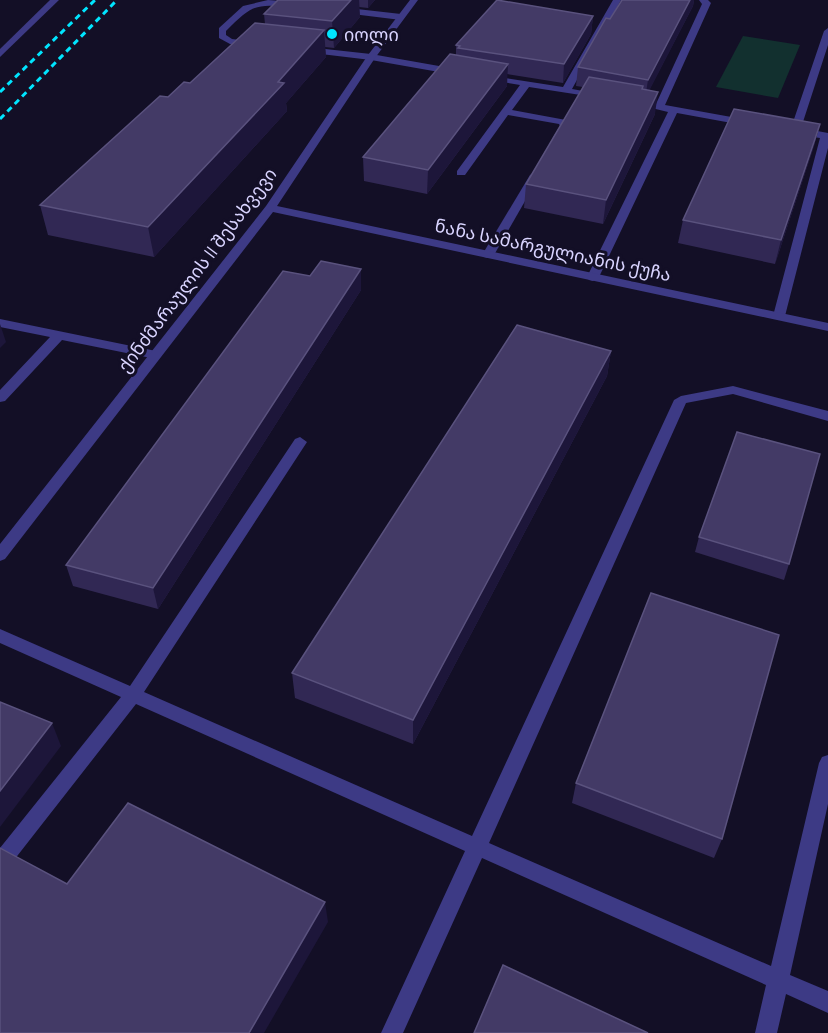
<svg xmlns="http://www.w3.org/2000/svg" width="828" height="1033" font-family="'Titillium Web','Noto Sans Georgian',sans-serif">
	<rect width="100%" height="100%" fill="#130f26"/>
	<!-- green -->
	<path fill="#12302f" d="M743,36L800,45L778,98L716,87Z"/>
	<g fill="none" stroke-linecap="round" stroke-linejoin="round">
		<!-- service -->
		<g fill="#3d3a85" fill-rule="evenodd">
			<path d="M50,0H59L0,57V49Z"/>
			<path d="M268,0L294,2L298,5L294,8C257,3 253,4 226,31V35L232,39L257,42V46L230,44L219,38V28L243,6Z"/>
			<path d="M613,0H621L572,89L600,94V98L529,87L512,110L566,120L570,126L561,141L552,139L560,126L559,124L508,115L465,175H457V171L520,85L485,79V75L563,87Z"/>
			<path d="M699,0H708L711,3L665,105L748,120L753,123L748,126L677,113L599,277L593,281L589,280L587,277L668,112L631,103L636,100L656,104L702,4Z"/>
			<path d="M339,7L401,14L405,17L401,20L336,12L335,10Z"/>
			<path d="M828,28V45L801,128L828,133V148L785,316L779,320L773,316L820,138L795,134L790,131L824,31Z"/>
			<path d="M307,47L371,54L456,69L461,72L456,75L371,60L304,52V48Z"/>
			<path d="M535,172L540,175L494,255L488,258L484,257L482,255L530,175Z"/>
			<path d="M0,319L156,351L162,355L156,359L62,340L5,401L0,402V390L50,337L0,327Z"/>
			<path d="M733,386L828,411V421L733,394L686,403L489,843L771,966L819,763L822,757L828,755V804L790,975L828,991V1013L786,994L777,1033H755L766,985L482,858L403,1033H381L465,851L136,704L7,869L0,872V848L121,697L0,643V629L130,686L295,439L300,437L307,442L144,692L472,836L674,400L681,396Z"/>
		</g>
		<!-- minor -->
		<path fill="#3d3a85" fill-rule="evenodd" d="M410,0H418L375,58L277,206L828,323V331L273,212L5,559L0,561V544L266,206L368,55Z"/>
		<!-- rail -->
		<g stroke="#00e5ff" stroke-width="3" stroke-dasharray="6 4.5" stroke-linecap="butt">
			<path d="M0,92L95,0"/>
			<path d="M0,119L117,0"/>
		</g>
	</g>
	<!-- wall -->
	<g fill="#312854">
		<path d="M278,0H375L368,8L359,7L360,17L334,48L325,47L326,57L286,103L287,111L154,257L48,235L40,205L168,97L190,83L265,24L264,14Z"/>
		<path d="M622,0H694L693,6L649,90L655,114L603,224L524,208L526,184L583,87L576,86L578,67Z"/>
		<path d="M593,16L591,34L563,83L507,74V86L427,194L364,181L363,157L456,55V45Z"/>
		<path d="M820,124L814,146L775,264L678,243L683,220Z"/>
		<path d="M361,269V290L158,609L73,586L66,565L310,276Z"/>
		<path d="M611,351L607,376L413,744L295,698L292,673Z"/>
		<path d="M699,537L789,564L784,580L695,552Z"/>
		<path d="M576,783L722,839L714,858L572,803Z"/>
	</g>
	<!-- shaded-wall -->
	<g fill="#1d163a">
		<path d="M351,0H359L360,17L334,48L332,21Z"/>
		<path d="M368,0H375L368,8Z"/>
		<path d="M690,0H694L693,6L645,99L648,80Z"/>
		<path d="M593,16L591,34L563,83L564,64Z"/>
		<path d="M324,30L326,57L286,103L287,111L154,257L148,227Z"/>
		<path d="M508,64L507,86L427,194L428,170Z"/>
		<path d="M658,92L655,114L603,224L606,200Z"/>
		<path d="M820,124L814,146L775,264L781,240Z"/>
		<path d="M361,269V290L158,609L153,588Z"/>
		<path d="M0,324L6,342L0,348Z"/>
		<path d="M611,351L607,376L413,744V720Z"/>
		<path d="M52,723L61,746L0,827V791Z"/>
		<path d="M325,902L328,922L264,1033H249Z"/>
	</g>
	<!-- building -->
	<g fill="#433a66" stroke="#5a527e" stroke-width="1.5">
		<path d="M278,0H351L332,21L264,14Z"/>
		<path d="M497,0L593,16L564,64L458,48L460,46L456,45Z"/>
		<path d="M622,0H690L648,80L578,67L606,18L610,19Z"/>
		<path d="M255,23L324,30L278,82L284,83L148,227L40,205L160,96L168,97L184,82L190,83Z"/>
		<path d="M450,54L508,64L428,170L363,157Z"/>
		<path d="M589,77L643,86L642,89L658,92L606,200L526,184Z"/>
		<path d="M734,109L820,124L781,240L683,220Z"/>
		<path d="M321,261L361,269L153,588L66,565L283,271L310,276Z"/>
		<path d="M517,325L611,351L413,720L292,673Z"/>
		<path d="M737,432L820,454L789,564L699,537Z"/>
		<path d="M651,593L779,635L722,839L576,783Z"/>
		<path d="M0,702L52,723L0,791Z"/>
		<path d="M128,803L325,902L249,1033H0V848L67,884Z"/>
		<path d="M503,965L648,1033H474Z"/>
	</g>
	<!-- markers -->
	<circle fill="#00e5ff" stroke="#130f26" stroke-width="2" cx="332" cy="34" r="6"/>
	<g text-anchor="middle" dominant-baseline="central" stroke-width="6" stroke-linejoin="round" paint-order="stroke">
		<!-- far-poi labels -->
		<g font-size="18" fill="#d9d4ff" stroke="#130f26" text-anchor="start">
			<text x="344" y="34">იოლი</text>
		</g>
		<!-- far-street labels -->
		<g font-size="18" fill="#d9d4ff" stroke="#130f26">
			<text transform="translate(553 250) rotate(12)">ნანა სამარგულიანის ქუჩა</text>
			<text transform="translate(197 270) rotate(-53)">ქინძმარაულის II შესახვევი</text>
		</g>
	</g>
</svg>
